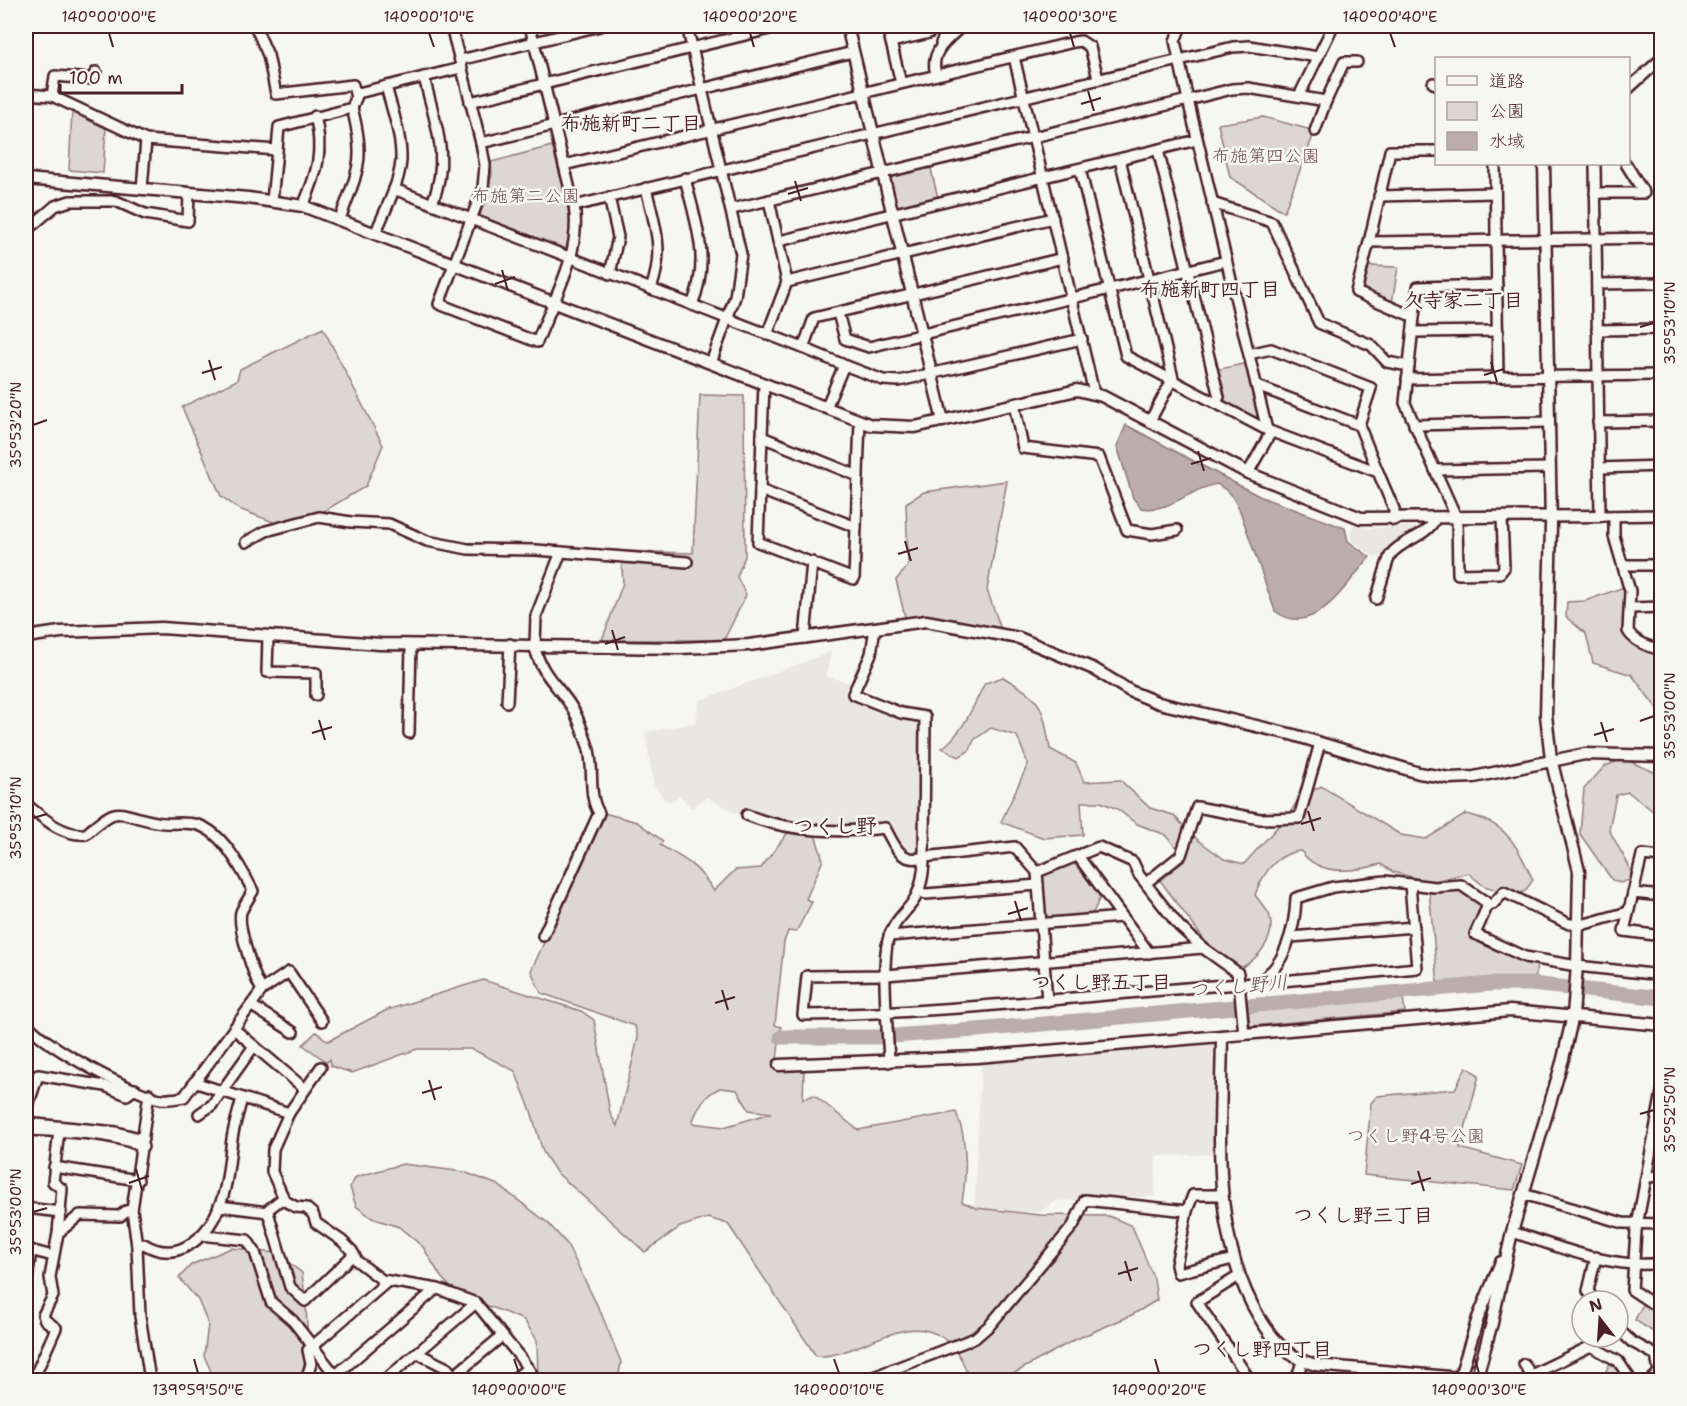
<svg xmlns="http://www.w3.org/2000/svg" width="1687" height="1406" font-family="'Shantell Sans','Klee One',sans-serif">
	<rect width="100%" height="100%" fill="#f6f6f2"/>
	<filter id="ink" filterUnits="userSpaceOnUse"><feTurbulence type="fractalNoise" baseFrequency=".0167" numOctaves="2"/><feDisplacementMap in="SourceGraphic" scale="12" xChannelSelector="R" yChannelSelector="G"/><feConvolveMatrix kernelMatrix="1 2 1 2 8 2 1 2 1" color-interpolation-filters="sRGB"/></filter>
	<g filter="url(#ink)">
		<!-- built -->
		<g fill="#e9e6e3">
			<path d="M1353,524L1369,528L1425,527L1388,555L1375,557L1352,541L1350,533Z"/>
			<path d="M831,652L826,676L853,684L849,695L907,719L921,721L919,855H907L885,823L843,828L787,820L785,828L754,823L707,797L692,808L679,795L672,802L665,800L654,785L645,732L696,723L699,701Z"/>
			<path d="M1214,1044L1215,1154L1156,1156L1155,1196L1056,1201L1040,1212L974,1210L981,1064Z"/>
		</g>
		<!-- green -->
		<g fill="#ddd6d5" stroke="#947a80" stroke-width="1.5" fill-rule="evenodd">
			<path d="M72,111L106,128L103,173L69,170Z"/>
			<path d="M1263,117L1315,131L1284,212L1230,177L1218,124Z"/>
			<path d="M552,146L570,211L571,239L568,250L563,251L481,219L480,215L492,175L491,162Z"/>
			<path d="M930,165L938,198L897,208L889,175Z"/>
			<path d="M1367,266L1398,267L1392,303L1361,290Z"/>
			<path d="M323,328L383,445L366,486L311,519L281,525L239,509L221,496L182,407L237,380L240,369Z"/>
			<path d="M1248,363L1261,418L1259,420L1222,402L1215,370Z"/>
			<path d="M700,395L744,396L745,556L737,577L746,595L724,640H602L623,583L621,551L693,553Z"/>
			<path d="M1007,481L987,590L1001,629L942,618L905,617L896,580L908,566L906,503L924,492Z"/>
			<path d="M1624,587V631L1635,643L1661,656V714L1632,675L1593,663L1586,634L1566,617L1567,602L1585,601Z"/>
			<path d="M1003,677C1043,701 1042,703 1050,749L1076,763L1084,782L1120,780L1150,808L1173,815L1198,840L1224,859L1244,864L1290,813L1299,798L1321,786L1401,835L1426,839L1466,814C1508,823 1516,845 1533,880L1525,891L1514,896L1484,886L1468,873L1430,882L1393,872L1381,864C1354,872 1319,877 1301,851C1276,853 1263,873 1255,895C1259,901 1266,908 1269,914C1277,937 1259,958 1241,968L1208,945L1159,879L1186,860L1166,835L1137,824L1117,809L1101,802H1081L1083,835L1044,838L1001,822L1028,764L1017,736L991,728L974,740L970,750L959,757L942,748C964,732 973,706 985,683Z"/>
			<path d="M1624,759L1661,775V817L1628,792L1616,795L1609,830L1628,864L1633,879L1620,883L1612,880L1580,834L1584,789L1605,766Z"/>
			<path d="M604,813L637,822L663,841L660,845C687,860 698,866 714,891L735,870L761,868L789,831H814L823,860L806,899L812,902L796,932L788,931L784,942L775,1025L781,1027L776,1068L804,1071L803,1099L814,1095L858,1130L956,1112C968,1140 967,1172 962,1202L976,1208L1040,1215L1109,1216L1132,1226L1154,1279L1157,1300L1132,1315L1072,1341L1002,1380H969C965,1364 957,1348 943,1338C904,1310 857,1359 816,1356L728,1224L708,1218L680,1227L645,1252L556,1172L543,1152L531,1111L515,1071L472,1049H417L352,1073L331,1066L330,1059L327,1062L303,1045L316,1032L328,1041L387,1010L483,980L581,1011L594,1020L610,1113L617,1126L638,1038L635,1026L541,993L531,971ZM720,1088L737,1090L749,1110L771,1113L724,1127L692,1123C698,1107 704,1095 720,1088Z"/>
			<path d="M1072,861L1101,895L1092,915L1046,919L1043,917L1040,879L1042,875Z"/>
			<path d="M1459,888L1482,904L1470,935L1537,964L1535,981H1478L1438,985L1429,890Z"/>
			<path d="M1403,998L1405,1012L1250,1026L1248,1011Z"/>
			<path d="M1466,1067L1479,1075L1460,1148L1522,1165L1514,1190L1364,1175L1371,1103L1377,1096L1455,1089Z"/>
			<path d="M403,1164L464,1172L498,1185L548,1223L567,1244L601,1313L621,1362L618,1380H538L537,1340L524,1320L456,1293L441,1277L423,1247L399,1227L372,1218L356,1206L350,1187L356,1177Z"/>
			<path d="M231,1248L276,1253L302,1273C307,1309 310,1344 306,1380H215L204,1356L208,1324L198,1300L179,1278L191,1265Z"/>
			<path d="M1644,1302L1661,1306V1337L1635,1320Z"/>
			<path d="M1611,1361L1616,1363L1628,1380H1605V1373Z"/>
		</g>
		<!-- water -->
		<path fill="#bbadae" stroke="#8e747a" stroke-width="1.5" d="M1126,425L1261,497L1345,528L1348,541L1370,557C1346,583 1314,641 1275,611L1239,508L1230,493L1217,484C1190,488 1171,513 1141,508L1133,498L1117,446Z"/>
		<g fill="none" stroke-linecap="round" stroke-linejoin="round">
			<!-- river -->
			<path stroke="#bbadae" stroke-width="15" d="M781,1037H879L976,1030L1491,984H1531L1662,998"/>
			<!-- minor casing -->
			<g stroke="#4a1f2b" stroke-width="14">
				<g id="minor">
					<path d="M255,26L268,55L276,94L353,85L356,98"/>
					<path d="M451,26L481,143L485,165L483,188L439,304L537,342C554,298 582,253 574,206L530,26"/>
					<path d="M687,26L741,254L735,297L711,363"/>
					<path d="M887,26L901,83"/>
					<path d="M891,42L929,33L927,26"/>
					<path d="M941,43L949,26"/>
					<path d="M1014,57L1094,393"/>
					<path d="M460,60L600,26"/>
					<path d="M96,72L91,79L55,76L52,96L146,140L277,150L279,127L352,108L358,93L461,68"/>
					<path d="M936,74C929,52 947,40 962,26"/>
					<path d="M424,77C435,124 451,156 432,204"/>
					<path d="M1433,83L1436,84"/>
					<path d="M1628,89L1662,58"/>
					<path d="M26,94L52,96"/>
					<path d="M1299,96L1333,26"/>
					<path d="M470,102L782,26"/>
					<path d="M1315,131L1326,101"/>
					<path d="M481,143L853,52"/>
					<path d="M1158,150L1219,397L1216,402"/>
					<path d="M1120,159L1173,378L1150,421"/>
					<path d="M1495,164L1498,377L1662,375"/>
					<path d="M1595,164L1600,516L1662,515"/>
					<path d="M564,165L1074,42L1081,41L1090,47L1098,78"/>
					<path d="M1080,169L1126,356L1267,430L1378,472L1394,509V520"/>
					<path d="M685,178C696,224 711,259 692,305"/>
					<path d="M646,188C655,226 665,250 651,289"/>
					<path d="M142,189L146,140"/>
					<path d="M394,189L803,348"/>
					<path d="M1595,193H1644L1626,164"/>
					<path d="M1379,196L1495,193"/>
					<path d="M609,197L618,237L610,274"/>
					<path d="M272,201L277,150"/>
					<path d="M1212,203L1272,222L1319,323L1371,345L1387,362L1409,366"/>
					<path d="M303,206C317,174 324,151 315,116"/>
					<path d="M574,206L1233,47L1249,46L1318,57"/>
					<path d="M732,209L1188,100L1175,41L1181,26"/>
					<path d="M340,219C358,170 366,161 352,108"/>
					<path d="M26,226L33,225L55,206L70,201H116L145,214L188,221L189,193"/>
					<path d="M376,232C385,210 399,185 401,161C402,136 392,110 386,86"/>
					<path d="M779,241L1197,140"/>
					<path d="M1369,242L1390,151H1436"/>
					<path d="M787,282L1053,218"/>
					<path d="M1597,284L1662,283"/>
					<path d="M1497,285L1418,287L1414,317L1356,292L1369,242L1662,238"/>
					<path d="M838,313L845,339L869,347L1226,261"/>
					<path d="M1414,317L1405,403L1457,519L1458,574L1500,573L1504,568L1502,518"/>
					<path d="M1597,330L1662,329"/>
					<path d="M1413,332L1498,331"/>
					<path d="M767,335L787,282L769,200"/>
					<path d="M1249,354L1271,349L1371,388L1359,425L1378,472"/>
					<path d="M844,365L803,348L814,318L1063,258"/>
					<path d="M1407,379L1498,377"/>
					<path d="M764,384L758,542L854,579L860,421"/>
					<path d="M1257,386L1359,425"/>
					<path d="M1014,404L1023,448L1099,457L1127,530L1152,534L1177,530"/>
					<path d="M826,408L844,365L883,380L899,381L1082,339"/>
					<path d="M1598,422L1662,421"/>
					<path d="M1414,425L1549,422"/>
					<path d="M1267,430L1188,100L1232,89L1248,88L1326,101L1344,62H1357"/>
					<path d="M762,437L858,476"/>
					<path d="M1599,468L1662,466"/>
					<path d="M1435,470L1550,468"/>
					<path d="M1248,473L1271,432"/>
					<path d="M760,490L856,527"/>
					<path d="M1614,516V536L1630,591L1628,631C1634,642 1649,647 1662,650"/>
					<path d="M246,542L266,531L319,517L351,522L389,524L427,541L468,549L536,550L687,562"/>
					<path d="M1624,565H1662"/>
					<path d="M1376,599C1380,590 1387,560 1391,554C1403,539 1427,537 1435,519"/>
					<path d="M1631,608L1662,607"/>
					<path d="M875,628L871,654L853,694L901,713L925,717L924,857L1015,847L1037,872L1047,1001"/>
					<path d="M268,636L267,672L316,673V695"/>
					<path d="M805,638L812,562"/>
					<path d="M534,645C542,678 560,686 574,711C580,722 584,735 588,746C595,768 587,794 599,813L543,936"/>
					<path d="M535,645L536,616L561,552"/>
					<path d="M507,702L510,644"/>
					<path d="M409,733L411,645"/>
					<path d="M26,804C43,818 62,836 86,834C121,803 114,814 156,822C169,825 184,821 198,825C223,832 242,870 253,891C249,898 244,905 241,912C237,926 254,978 262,990"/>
					<path d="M747,815C789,832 840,833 885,828C895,846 900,864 924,857C924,873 922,888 913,902C903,915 892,924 888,940C881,967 888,1032 889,1062"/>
					<path d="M1078,856L1149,953"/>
					<path d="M1662,857L1642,855L1624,931L1662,936"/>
					<path d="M1037,872L1099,847L1133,862L1139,875L1179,926L1203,948L1238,973L1244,1034"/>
					<path d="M1146,883L1181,855L1197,807L1260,819L1299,818L1320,743"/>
					<path d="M918,892L926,894L1038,885"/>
					<path d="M1633,893L1662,896"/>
					<path d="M1487,905L1493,904L1504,892L1569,924H1585L1628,912"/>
					<path d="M889,936L1122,917"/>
					<path d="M1291,937L1414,927"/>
					<path d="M1203,948L886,975L807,976L803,1015C955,1014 1104,992 1256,983C1285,969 1295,928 1296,898L1333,887L1385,881L1435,887L1461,885L1486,902L1487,907L1475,934L1525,957L1577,966L1662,975"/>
					<path d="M1270,972L1282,981L1417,968L1410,884"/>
					<path d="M252,1006L293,1032"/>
					<path d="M26,1021C35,1042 136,1095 161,1099C168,1100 177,1098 184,1097L262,990L289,972L322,1021"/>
					<path d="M234,1029L305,1089"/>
					<path d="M194,1082L289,1113L273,1149L272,1172L285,1201L296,1207L306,1208L313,1214L316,1223L342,1241L352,1251L357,1261L382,1280L438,1289L476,1303L519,1356L532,1374L533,1380"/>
					<path d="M1662,1092L1636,1231L1632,1290L1653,1304L1662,1303"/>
					<path d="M149,1094L132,1210L137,1246L140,1316L150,1380"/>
					<path d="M26,1112L38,1075L105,1086L127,1095L135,1089"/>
					<path d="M289,1113L321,1067"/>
					<path d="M199,1114L212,1105L254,1046"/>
					<path d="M26,1123L116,1132L143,1139"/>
					<path d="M26,1132V1130C59,1131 114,1133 143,1147"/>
					<path d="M54,1167L138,1180"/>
					<path d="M1647,1177L1662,1176"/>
					<path d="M1523,1194L1623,1223L1662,1224"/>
					<path d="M1222,1195H1193L1187,1211L1176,1265L1178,1273L1233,1259"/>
					<path d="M219,1206L268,1212L290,1287L305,1301L354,1254"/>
					<path d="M26,1208L61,1212"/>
					<path d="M265,1212L283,1198"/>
					<path d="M1512,1232C1558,1246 1612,1270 1662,1263"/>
					<path d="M58,1233L80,1215L120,1216L126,1211L132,1210"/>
					<path d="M201,1235L247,1240L255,1252L271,1302L293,1321L339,1380"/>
					<path d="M137,1246L144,1244C177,1264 206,1239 219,1207C228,1186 229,1161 232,1139C234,1125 239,1111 242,1098"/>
					<path d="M26,1249L53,1256"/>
					<path d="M1239,1276L1197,1302L1250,1380"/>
					<path d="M26,1288L31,1250"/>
					<path d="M1595,1301L1588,1291L1596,1257"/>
					<path d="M1618,1329L1632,1342L1656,1355L1659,1373L1651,1380"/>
					<path d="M417,1353L447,1368L457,1380"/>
					<path d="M1524,1364L1531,1375"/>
					<path d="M890,1372L899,1380"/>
					<path d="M454,1376L502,1336"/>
					<path d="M33,1380L56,1328L45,1320L43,1315L53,1296L50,1277L58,1233L62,1189L53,1182L59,1131"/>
					<path d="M306,1380L311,1364L308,1350L388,1281"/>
					<path d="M330,1380L436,1289"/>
					<path d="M385,1380L476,1303"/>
					<path d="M512,1380L528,1368"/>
					<path d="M865,1380L975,1338L990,1325L1073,1226L1085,1200L1187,1211"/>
					<path d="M1296,1380L1302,1362"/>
					<path d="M1535,1380L1531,1375L1591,1346L1618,1361L1631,1380"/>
				</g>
			</g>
			<!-- tertiary casing -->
			<g stroke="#4a1f2b" stroke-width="15">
				<g id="tertiary">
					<path d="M847,26L943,421"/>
					<path d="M26,179L248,198L303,206L871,425L915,427L1077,390L1102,396L1248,473L1361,518L1600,516"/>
					<path d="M26,637L60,632L162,628L380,644L680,648L749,645L926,621L1019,638L1094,669L1130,691L1159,703L1294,735L1419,773L1450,778L1474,777L1585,754L1662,756"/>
					<path d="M1222,1036C1221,1130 1209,1233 1259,1317C1274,1341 1287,1358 1316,1365L1460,1378"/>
					<path d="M779,1065L977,1057L1510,1011L1662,1025"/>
					<path d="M1459,1380L1478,1318L1501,1262"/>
					<path d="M1476,1380L1492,1323L1512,1232L1563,1059L1573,1015L1577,966L1579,871L1551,759L1546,715L1551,525L1544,164"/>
				</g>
			</g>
			<!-- minor -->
			<use href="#minor" stroke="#f6f6f2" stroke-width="9"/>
			<!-- tertiary -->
			<use href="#tertiary" stroke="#f6f6f2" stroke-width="10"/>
		</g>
	</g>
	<!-- ticks -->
	<path fill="none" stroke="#4a1f2b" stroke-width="2" d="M109,33L113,47M429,33L434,47M750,33L754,47M1070,33L1074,47M1390,33L1395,47M1088,91L1094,111M1081,104L1101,98M795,181L801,201M788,194L808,188M502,270L508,291M495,284L515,277M1640,327L1654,323M209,360L215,380M1491,362L1497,382M202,373L222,367M1484,375L1504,369M33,425L47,420M1198,451L1204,471M1191,464L1211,458M905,541L911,561M898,554L918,548M612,630L618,650M605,644L625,637M319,720L325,740M1640,721L1654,716M1601,722L1607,742M312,733L332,727M1594,735L1614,729M1308,811L1314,831M33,818L47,814M1301,824L1321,818M1015,901L1021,921M1008,914L1028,908M722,990L728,1010M715,1003L735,997M429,1080L435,1100M422,1093L442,1087M1640,1114L1654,1110M136,1169L142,1190M1418,1171L1424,1191M129,1183L149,1176M1411,1184L1431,1178M33,1212L47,1208M1125,1261L1131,1281M1118,1274L1138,1268M194,1359L198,1373M514,1359L519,1373M834,1359L839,1373M1155,1359L1159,1373M1475,1359L1479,1373"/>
	<g text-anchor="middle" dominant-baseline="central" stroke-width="5" stroke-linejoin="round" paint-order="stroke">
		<!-- park labels -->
		<g font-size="18" fill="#6f4d56" stroke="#f6f6f2">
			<text x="1266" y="156">布施第四公園</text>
			<text x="526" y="196">布施第二公園</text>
			<text x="1416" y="1136">つくし野4号公園</text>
		</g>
		<!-- neighbourhood labels -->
		<g font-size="20" font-weight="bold" fill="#4a1f2b" stroke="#f6f6f2">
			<text x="631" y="123">布施新町二丁目</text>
			<text x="1210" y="289">布施新町四丁目</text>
			<text x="1463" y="300">久寺家二丁目</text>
			<text x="1101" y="982">つくし野五丁目</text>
			<text x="1363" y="1215">つくし野三丁目</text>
			<text x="1262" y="1349">つくし野四丁目</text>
		</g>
		<!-- water labels -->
		<g font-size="20" font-style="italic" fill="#6c4a52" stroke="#f6f6f2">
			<text transform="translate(1238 986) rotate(-5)">つくし野川</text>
		</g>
		<!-- quarter labels -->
		<g font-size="21" font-weight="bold" fill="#4a1f2b" stroke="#f6f6f2">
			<text x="835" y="826">つくし野</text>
		</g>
	</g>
	<!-- margin -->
	<rect width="1687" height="1406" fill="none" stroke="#f6f6f2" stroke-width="66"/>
	<!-- legend -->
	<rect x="1435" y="57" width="195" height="108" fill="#f6f6f2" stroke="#b1a0a2" stroke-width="1.5"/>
	<rect x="1447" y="76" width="30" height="9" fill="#f6f6f2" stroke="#b1a0a2" stroke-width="1.5"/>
	<text x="1489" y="87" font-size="18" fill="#4a1f2b">道路</text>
	<rect x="1447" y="102" width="30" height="18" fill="#ddd6d5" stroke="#b1a0a2" stroke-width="1.5"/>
	<text x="1489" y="117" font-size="18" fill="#4a1f2b">公園</text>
	<rect x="1447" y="132" width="30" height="18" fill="#bbadae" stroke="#b1a0a2" stroke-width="1.5"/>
	<text x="1489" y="147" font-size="18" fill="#4a1f2b">水域</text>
	<!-- north arrow -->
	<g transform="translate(1600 1319) rotate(343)"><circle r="28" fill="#f6f6f2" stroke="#b1a0a2" stroke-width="1.5"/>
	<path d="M0-4.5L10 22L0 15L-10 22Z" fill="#4a1f2b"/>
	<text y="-9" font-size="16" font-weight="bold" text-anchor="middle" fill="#4a1f2b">N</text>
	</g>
	<!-- scale -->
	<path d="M60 84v9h122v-9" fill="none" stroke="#4a1f2b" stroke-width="3"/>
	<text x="69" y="84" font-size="18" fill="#4a1f2b" stroke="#f6f6f2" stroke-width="4.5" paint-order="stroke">100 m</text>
	<rect x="33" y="33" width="1621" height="1340" fill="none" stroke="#4a1f2b" stroke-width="2"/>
	<g font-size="15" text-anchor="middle" fill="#4a1f2b">
		<text x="109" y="22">140°00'00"E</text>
		<text x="429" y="22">140°00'10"E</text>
		<text x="750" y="22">140°00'20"E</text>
		<text x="1070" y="22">140°00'30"E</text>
		<text x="1390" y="22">140°00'40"E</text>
		<text transform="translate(1670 323) rotate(-90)" y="5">35°53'10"N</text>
		<text transform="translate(16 425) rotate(-90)" y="5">35°53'20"N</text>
		<text transform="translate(1670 716) rotate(-90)" y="5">35°53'00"N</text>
		<text transform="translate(16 818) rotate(-90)" y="5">35°53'10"N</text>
		<text transform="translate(1670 1110) rotate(-90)" y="5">35°52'50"N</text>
		<text transform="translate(16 1212) rotate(-90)" y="5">35°53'00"N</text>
		<text x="198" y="1395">139°59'50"E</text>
		<text x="519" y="1395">140°00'00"E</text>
		<text x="839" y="1395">140°00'10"E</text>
		<text x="1159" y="1395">140°00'20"E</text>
		<text x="1479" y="1395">140°00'30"E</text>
	</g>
</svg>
